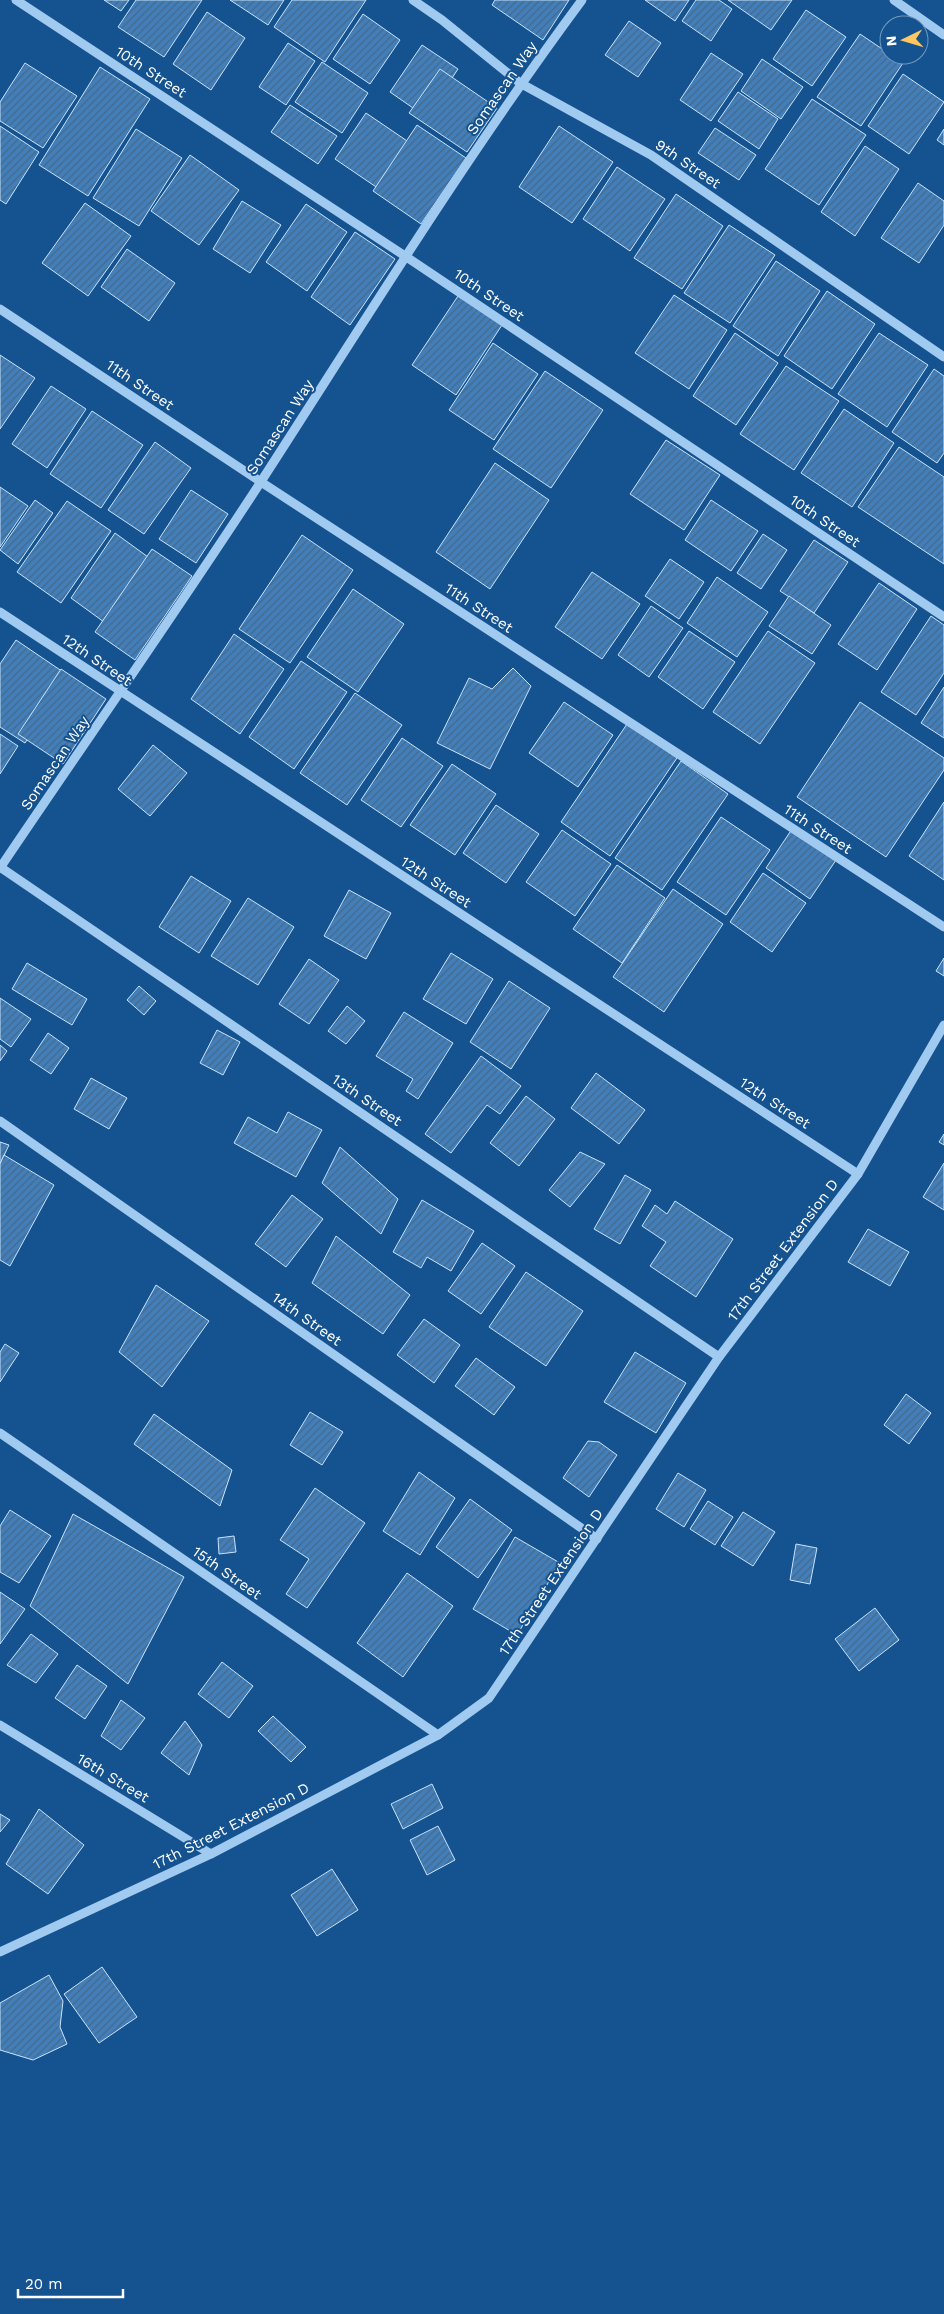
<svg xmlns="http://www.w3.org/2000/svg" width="944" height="2314" font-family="'Work Sans',sans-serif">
	<defs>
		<pattern id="building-hatch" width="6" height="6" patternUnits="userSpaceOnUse" patternTransform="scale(1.25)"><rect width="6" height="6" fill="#427fba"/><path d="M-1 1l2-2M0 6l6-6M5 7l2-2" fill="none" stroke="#466888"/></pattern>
	</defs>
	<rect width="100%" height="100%" fill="#155390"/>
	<!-- building -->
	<g fill="url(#building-hatch)" stroke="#c8e3fc">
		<path d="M104,0H129L121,11Z"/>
		<path d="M136,0H202L164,57L118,27Z"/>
		<path d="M230,0H284L268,25Z"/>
		<path d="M292,0H366L325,62L274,27Z"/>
		<path d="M495,0H569L543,40L492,5Z"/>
		<path d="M645,0H689L675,21Z"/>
		<path d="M696,0H719L732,9L711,41L682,21Z"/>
		<path d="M728,0H792L771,30Z"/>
		<path d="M806,10L846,37L812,86L773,59Z"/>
		<path d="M207,12L245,38L211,90L173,64Z"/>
		<path d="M363,14L400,40L370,84L333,59Z"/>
		<path d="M629,21L661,43L638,77L605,55Z"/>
		<path d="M860,34L903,63L861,126L817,97Z"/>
		<path d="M288,43L315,61L286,105L259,87Z"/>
		<path d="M422,45L458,69L426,117L390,92Z"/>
		<path d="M711,53L743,74L711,121L680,100Z"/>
		<path d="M762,59L803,87L781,119L741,91Z"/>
		<path d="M322,62L368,93L342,133L295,102Z"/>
		<path d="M25,63L77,96L43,148L0,121V102Z"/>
		<path d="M100,67L150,99L88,196L39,165Z"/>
		<path d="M440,69L497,108L467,152L409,113Z"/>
		<path d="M903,74L944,102L909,154L868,126Z"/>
		<path d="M738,92L778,119L759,149L718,121Z"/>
		<path d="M812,99L866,135L819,205L765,169Z"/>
		<path d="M290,105L337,136L318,164L271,132Z"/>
		<path d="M366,113L416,147L385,193L335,159Z"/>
		<path d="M417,125L466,158L421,224L373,191Z"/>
		<path d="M0,126L39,152L6,204L0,200Z"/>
		<path d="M559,126L613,162L572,223L519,187Z"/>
		<path d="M715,128L756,155L739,180L698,153Z"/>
		<path d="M136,129L182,158L139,226L93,198Z"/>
		<path d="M944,129V145L937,140Z"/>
		<path d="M865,146L899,169L855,236L821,212Z"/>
		<path d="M190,155L239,190L199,245L151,211Z"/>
		<path d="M617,167L665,199L630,251L583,219Z"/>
		<path d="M918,183L944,201V225L919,263L881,238Z"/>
		<path d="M676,194L723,226L682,289L634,258Z"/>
		<path d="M242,201L281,225L250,273L213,249Z"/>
		<path d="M85,203L131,236L88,296L42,263Z"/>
		<path d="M306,204L347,232L307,291L266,262Z"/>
		<path d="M729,225L775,255L730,323L684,293Z"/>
		<path d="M355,232L395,259L350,325L311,297Z"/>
		<path d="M127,249L175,283L149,321L101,287Z"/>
		<path d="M776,261L820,291L778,356L733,326Z"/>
		<path d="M827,291L875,324L832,389L784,356Z"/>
		<path d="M674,295L727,330L689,389L635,353Z"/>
		<path d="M458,296L502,325L456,395L412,365Z"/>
		<path d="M735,333L778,363L736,425L693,396Z"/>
		<path d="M879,333L928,365L887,427L838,394Z"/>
		<path d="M493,343L538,374L494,440L449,410Z"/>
		<path d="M0,355L35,378L0,429Z"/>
		<path d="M786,366L839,401L794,470L740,434Z"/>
		<path d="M934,369L944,376V453L937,463L892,432Z"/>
		<path d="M545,371L603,410L551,488L493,449Z"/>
		<path d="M51,386L86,409L47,468L12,444Z"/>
		<path d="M844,409L894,443L852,507L801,473Z"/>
		<path d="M92,411L143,445L101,508L50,474Z"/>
		<path d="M666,440L720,475L684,530L630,494Z"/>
		<path d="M155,442L191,468L144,534L108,510Z"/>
		<path d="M899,447L944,477V564L858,507Z"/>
		<path d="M495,463L549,500L490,589L436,552Z"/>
		<path d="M0,487L28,506L0,547Z"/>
		<path d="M191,490L228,514L196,563L159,539Z"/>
		<path d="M35,500L53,513L18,564L0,550Z"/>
		<path d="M711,500L758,531L731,571L685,540Z"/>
		<path d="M67,501L111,531L61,603L17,572Z"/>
		<path d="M115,533L148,557L104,622L71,598Z"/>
		<path d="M763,534L787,550L761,589L737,573Z"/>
		<path d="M302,535L353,570L290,663L239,629Z"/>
		<path d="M814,540L848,562L814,613L780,591Z"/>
		<path d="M152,549L192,576L135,660L95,632Z"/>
		<path d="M670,559L704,582L679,619L645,596Z"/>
		<path d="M592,572L640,604L602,659L555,627Z"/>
		<path d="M717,577L768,612L737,657L687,623Z"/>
		<path d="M879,583L917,609L877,670L838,644Z"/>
		<path d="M353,589L404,624L358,692L307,657Z"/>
		<path d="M789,596L831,625L812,654L769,626Z"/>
		<path d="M651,606L683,628L649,677L618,655Z"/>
		<path d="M931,616L944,625V673L916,715L881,692Z"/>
		<path d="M689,631L735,662L703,709L658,677Z"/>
		<path d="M768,631L815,663L760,744L713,712Z"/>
		<path d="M234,634L284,669L240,734L191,699Z"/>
		<path d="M16,640L69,676L25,743L0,727V664Z"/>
		<path d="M301,661L347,692L294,769L249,737Z"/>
		<path d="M513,668L531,686L490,769L437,743L469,678L492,689Z"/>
		<path d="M61,669L106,699L63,764L18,734Z"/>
		<path d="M944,687V738L921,723Z"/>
		<path d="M355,693L402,725L347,805L300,773Z"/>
		<path d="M564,702L613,735L578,787L529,753Z"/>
		<path d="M860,702L944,758V770L886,857L797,797Z"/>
		<path d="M627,724L677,758L610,856L561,822Z"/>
		<path d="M0,734L18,746L0,774Z"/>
		<path d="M402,738L443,766L401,827L361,800Z"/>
		<path d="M153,745L187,773L150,816L118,789Z"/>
		<path d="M681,761L728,794L662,890L615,858Z"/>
		<path d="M452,764L496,794L455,855L410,825Z"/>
		<path d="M944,802V880L909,856Z"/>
		<path d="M496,805L539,834L506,883L463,853Z"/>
		<path d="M721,817L770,850L726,915L677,882Z"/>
		<path d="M792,829L836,860L810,899L766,868Z"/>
		<path d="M562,830L611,864L575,916L526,882Z"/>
		<path d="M617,865L665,898L622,963L573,929Z"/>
		<path d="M763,873L806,903L772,952L730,922Z"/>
		<path d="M191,876L231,901L199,953L159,927Z"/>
		<path d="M673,889L723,924L664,1012L613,977Z"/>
		<path d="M349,890L391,913L366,959L324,936Z"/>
		<path d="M248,898L294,927L258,985L211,956Z"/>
		<path d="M451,953L493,979L466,1024L423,999Z"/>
		<path d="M944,958V976L936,971Z"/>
		<path d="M309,959L339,980L309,1024L279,1004Z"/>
		<path d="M27,963L87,999L72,1025L12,989Z"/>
		<path d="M509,981L550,1008L511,1069L470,1042Z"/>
		<path d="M139,986L156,1001L144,1015L127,1000Z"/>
		<path d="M0,998L31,1019L11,1047L0,1039Z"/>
		<path d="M347,1006L365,1021L346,1044L328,1031Z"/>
		<path d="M404,1012L453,1043L418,1099L406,1091L413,1079L376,1056Z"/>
		<path d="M217,1030L240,1042L223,1075L200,1063Z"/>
		<path d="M48,1033L69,1048L51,1074L30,1060Z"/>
		<path d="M0,1045L7,1051L0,1061Z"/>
		<path d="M481,1056L521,1086L500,1114L487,1105L451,1153L425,1134Z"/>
		<path d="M596,1073L645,1110L619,1144L571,1108Z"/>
		<path d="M91,1078L127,1098L109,1129L74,1109Z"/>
		<path d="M526,1096L555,1119L519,1166L490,1143Z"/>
		<path d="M288,1112L322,1130L296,1177L234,1143L248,1117L277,1133Z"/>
		<path d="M944,1134V1145L939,1142Z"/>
		<path d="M0,1142L9,1145L0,1164Z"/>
		<path d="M340,1147L398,1199L381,1234L322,1183Z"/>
		<path d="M580,1152L605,1164L570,1207L549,1190Z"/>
		<path d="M4,1155L54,1185L10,1266L0,1260V1164Z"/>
		<path d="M944,1163V1210L923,1197Z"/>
		<path d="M625,1175L651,1190L620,1244L594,1229Z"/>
		<path d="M292,1195L323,1219L286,1267L255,1244Z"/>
		<path d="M422,1200L474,1231L451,1271L427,1257L421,1268L393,1252Z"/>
		<path d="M675,1201L733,1239L696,1297L650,1266L666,1242L642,1226L655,1205L667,1214Z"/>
		<path d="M868,1229L909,1252L890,1286L848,1262Z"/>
		<path d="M336,1236L410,1295L383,1334L312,1283Z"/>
		<path d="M482,1243L515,1266L481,1314L448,1291Z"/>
		<path d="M526,1272L583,1311L546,1366L489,1327Z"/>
		<path d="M156,1285L209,1321L162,1387L119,1352Z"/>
		<path d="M424,1319L460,1345L434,1383L397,1355Z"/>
		<path d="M5,1344L19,1353L0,1382V1352Z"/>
		<path d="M635,1352L686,1383L656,1433L604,1402Z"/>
		<path d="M476,1358L515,1387L494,1415L455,1386Z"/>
		<path d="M906,1394L931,1413L909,1444L884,1425Z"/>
		<path d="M310,1412L343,1432L322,1465L290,1445Z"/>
		<path d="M154,1414L232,1470L220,1506L134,1444Z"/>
		<path d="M588,1441L599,1442L617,1455L589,1497L563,1478Z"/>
		<path d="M419,1472L455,1498L420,1555L383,1531Z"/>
		<path d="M678,1473L706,1490L684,1527L656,1509Z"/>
		<path d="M315,1488L365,1523L307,1608L286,1594L309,1559L280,1540Z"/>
		<path d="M470,1499L512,1530L478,1578L436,1547Z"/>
		<path d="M708,1501L733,1517L715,1545L690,1529Z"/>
		<path d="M10,1510L51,1536L19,1583L0,1572V1526Z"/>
		<path d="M743,1512L775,1532L753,1566L721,1546Z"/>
		<path d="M73,1514L184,1577L128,1684L30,1606Z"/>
		<path d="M234,1536L236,1552L219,1554L218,1538Z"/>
		<path d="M515,1537L560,1563L517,1635L473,1609Z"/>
		<path d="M796,1544L817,1548L810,1584L790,1580Z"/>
		<path d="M407,1573L453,1606L403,1677L357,1643Z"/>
		<path d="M0,1592L25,1609L0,1644Z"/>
		<path d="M875,1608L899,1640L859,1671L835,1639Z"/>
		<path d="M31,1634L58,1654L36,1683L7,1665Z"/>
		<path d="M222,1662L253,1686L229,1718L198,1694Z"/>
		<path d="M77,1665L107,1686L85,1719L55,1698Z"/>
		<path d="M121,1700L145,1718L121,1750L101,1736Z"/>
		<path d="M273,1716L306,1747L291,1762L258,1731Z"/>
		<path d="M185,1721L202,1745L189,1775L161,1753Z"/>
		<path d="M432,1784L443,1808L403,1829L391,1804Z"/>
		<path d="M39,1809L84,1845L48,1894L6,1864Z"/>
		<path d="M0,1814L10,1820L0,1832Z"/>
		<path d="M438,1826L455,1860L427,1875L410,1840Z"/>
		<path d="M332,1869L358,1910L317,1936L291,1895Z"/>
		<path d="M102,1967L137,2017L99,2043L64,1994Z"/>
		<path d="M49,1975L63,2001L60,2027L67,2044L33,2060L0,2050V2003Z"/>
	</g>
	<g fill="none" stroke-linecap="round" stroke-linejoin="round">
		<!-- minor -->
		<g stroke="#a1caf1" stroke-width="9">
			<path d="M16,0L405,256L944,617"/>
			<path d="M413,0L442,20L520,83L651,155L944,357"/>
			<path d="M894,0L944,35"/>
			<path d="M0,309L261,482L944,927"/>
			<path d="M0,612L858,1174"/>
			<path d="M0,867L719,1357"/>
			<path d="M0,868C87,739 177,611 262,480C366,319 467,155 582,0"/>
			<path d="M0,1121L597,1539"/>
			<path d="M0,1433L438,1735"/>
			<path d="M0,1725L211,1854"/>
			<path d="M0,1952L211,1854L438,1735L489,1698L719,1357L858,1174L944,1025"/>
		</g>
	</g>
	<g text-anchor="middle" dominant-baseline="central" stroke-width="4" stroke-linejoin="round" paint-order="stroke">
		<!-- street labels -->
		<g font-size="15" fill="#fff" stroke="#155390">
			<text transform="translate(151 72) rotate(33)">10th Street</text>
			<text transform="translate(502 88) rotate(-55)">Somascan Way</text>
			<text transform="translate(688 164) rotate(34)">9th Street</text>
			<text transform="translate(489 295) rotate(34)">10th Street</text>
			<text transform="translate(140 385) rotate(34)">11th Street</text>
			<text transform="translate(280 427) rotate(-57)">Somascan Way</text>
			<text transform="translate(825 521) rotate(34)">10th Street</text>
			<text transform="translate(479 608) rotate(33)">11th Street</text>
			<text transform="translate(97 660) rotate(34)">12th Street</text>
			<text transform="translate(55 763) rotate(-56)">Somascan Way</text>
			<text transform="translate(818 829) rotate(33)">11th Street</text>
			<text transform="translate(436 882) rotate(33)">12th Street</text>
			<text transform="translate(367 1100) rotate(34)">13th Street</text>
			<text transform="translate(775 1103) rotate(33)">12th Street</text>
			<text transform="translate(783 1250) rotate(-53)">17th Street Extension D</text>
			<text transform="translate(307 1319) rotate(35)">14th Street</text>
			<text transform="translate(227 1573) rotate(35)">15th Street</text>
			<text transform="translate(551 1582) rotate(-56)">17th Street Extension D</text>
			<text transform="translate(113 1778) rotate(31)">16th Street</text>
			<text transform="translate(231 1826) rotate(-27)">17th Street Extension D</text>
		</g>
	</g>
	<!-- north arrow -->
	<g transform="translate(904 40) rotate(265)"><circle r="24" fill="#155390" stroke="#7398bc"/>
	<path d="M0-4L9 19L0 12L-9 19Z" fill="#ffc761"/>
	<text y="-8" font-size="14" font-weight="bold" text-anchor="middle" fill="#ffffff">N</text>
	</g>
	<!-- scale -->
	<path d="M18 2289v8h105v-8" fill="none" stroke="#ffffff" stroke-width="2.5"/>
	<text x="25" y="2289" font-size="15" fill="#ffffff" stroke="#155390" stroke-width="4" paint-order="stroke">20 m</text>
</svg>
